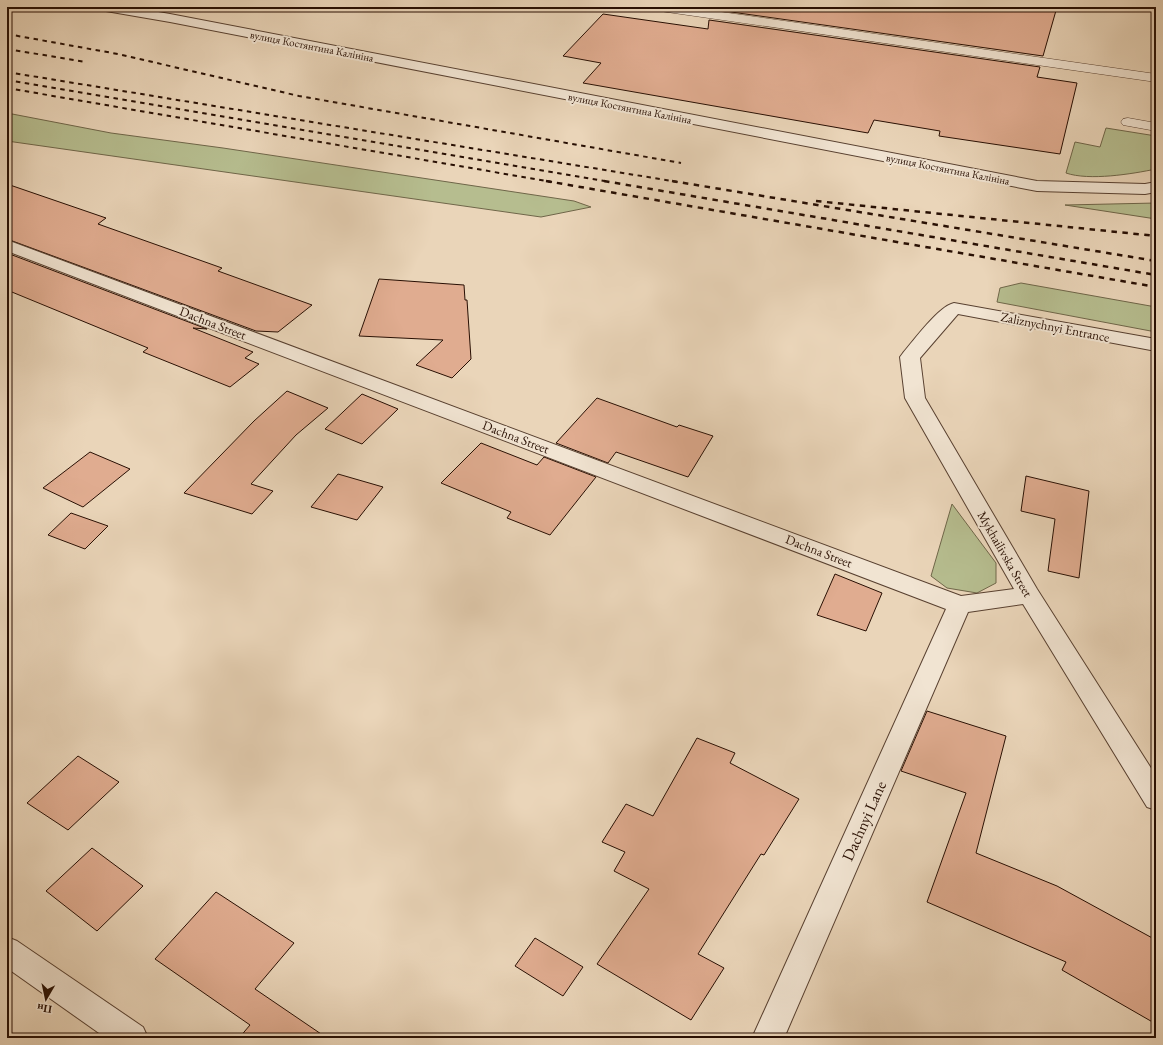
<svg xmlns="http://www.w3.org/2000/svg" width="1163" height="1045" font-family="'EB Garamond',serif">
	<rect width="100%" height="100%" fill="#ead5b9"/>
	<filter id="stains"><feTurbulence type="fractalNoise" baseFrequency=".005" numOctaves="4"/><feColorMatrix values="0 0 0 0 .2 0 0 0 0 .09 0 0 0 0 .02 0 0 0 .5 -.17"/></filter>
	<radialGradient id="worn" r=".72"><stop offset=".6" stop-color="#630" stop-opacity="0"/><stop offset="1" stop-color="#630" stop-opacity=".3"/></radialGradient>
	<!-- green -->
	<g fill="#b6bd8f" stroke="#6f6649">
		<path d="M7,113L111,133L223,148L574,201L591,207L541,217L7,141Z"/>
		<path d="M1106,128L1156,136V169C1132,174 1089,181 1066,173L1075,142L1100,147Z"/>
		<path d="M1156,203V219L1065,205Z"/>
		<path d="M1021,283L1156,307V332L997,302L1000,288Z"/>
		<path d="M952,504L996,563V583L977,593L947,588L931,576Z"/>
	</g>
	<!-- building -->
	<g fill="#e0ac90" stroke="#280f03">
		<path d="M710,7H1057L1043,56L710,9Z"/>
		<path d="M603,14L708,29L709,20L1040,67L1037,77L1077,83L1060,154L939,136L940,131L874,120L868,133L583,83L601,63L563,56Z"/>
		<path d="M7,184L106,218L98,224L222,268L218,271L312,305L278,332L256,331L7,239Z"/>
		<path d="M7,253L207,329L193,328L253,352L245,358L259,364L230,387L143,352L148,348L7,290Z"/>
		<path d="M379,279L464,285L465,300H467L471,359L452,378L416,365L443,340L359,336Z"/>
		<path d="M287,391L328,408L296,435L251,484L273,491L252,514L184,493L254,421Z"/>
		<path d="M362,394L398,409L362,444L325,429Z"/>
		<path d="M597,398L677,427L679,425L713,436L688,477L616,452L608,463L556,443Z"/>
		<path d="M481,443L537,465L544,457L596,477L550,535L507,518L511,512L441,483Z"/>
		<path d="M90,452L130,469L83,507L43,488Z"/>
		<path d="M338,474L383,487L357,520L311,507Z"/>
		<path d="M1026,476L1089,491L1079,578L1048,571L1055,519L1021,511Z"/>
		<path d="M71,513L108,526L85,549L48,535Z"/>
		<path d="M835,574L882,593L866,631L817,615Z"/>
		<path d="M927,711L1006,736L976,853L1057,886L1156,940V1024L1062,970L1066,962L927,902L966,793L901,771Z"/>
		<path d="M697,738L735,753L730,763L799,799L764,855L761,854L698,954L724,968L691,1020L597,964L649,889L614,871L625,852L602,842L626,804L653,816Z"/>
		<path d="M78,756L119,782L68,830L27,803Z"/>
		<path d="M92,848L143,886L97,931L46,891Z"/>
		<path d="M216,892L294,943L255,989L327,1038H239L250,1025L155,959Z"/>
		<path d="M535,938L583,967L563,996L515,966Z"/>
	</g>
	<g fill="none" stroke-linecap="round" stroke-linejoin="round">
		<!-- service casing -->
		<g stroke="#584030" stroke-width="1">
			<g id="service">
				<path d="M654,7H686L1156,74V82L660,11L656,10Z"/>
				<path d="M1128,118L1156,123V131L1123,125L1121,122L1123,119Z"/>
			</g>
		</g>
		<!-- minor casing -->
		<g stroke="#584030" stroke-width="2">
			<g id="minor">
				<path d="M100,7H129L170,14L1037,181L1145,184L1156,182V192L1145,194L1037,191L170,22L106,11L101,10Z"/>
				<path d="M7,240L961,596L1014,589L905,398L900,357L903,353C914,340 939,306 954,303L1156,339V351L958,314L920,358L925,398L1037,589L1156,776V810L1147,807L1023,604L968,612L784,1038H752L946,609L7,251Z"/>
				<path d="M7,937L17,941L143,1027L148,1038H106L7,968Z"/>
			</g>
		</g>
		<!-- service -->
		<use href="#service" fill="#f1e4d2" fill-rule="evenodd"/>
		<!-- minor -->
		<use href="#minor" fill="#f1e4d2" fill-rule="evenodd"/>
		<!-- rail-far1 -->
		<g stroke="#280f03" stroke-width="2" stroke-dasharray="4.5 4.5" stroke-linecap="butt">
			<path d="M7,34L118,54L299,96L681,163"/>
			<path d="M7,49L86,62"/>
			<path d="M7,72L678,182"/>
			<path d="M7,80L610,182"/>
			<path d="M7,88L552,182"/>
		</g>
		<!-- rail -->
		<g stroke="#280f03" stroke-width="2.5" stroke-dasharray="5.5 5.5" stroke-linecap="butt">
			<path d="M546,181L1156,287"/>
			<path d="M604,181L1156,275"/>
			<path d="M672,181L1156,261"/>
			<path d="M816,201L1156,236"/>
		</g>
	</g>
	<g text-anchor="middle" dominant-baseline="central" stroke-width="4" stroke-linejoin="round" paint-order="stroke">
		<!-- far-street labels -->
		<g font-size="11" fill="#280f03" stroke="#f1e4d2">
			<text transform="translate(312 46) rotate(11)">вулиця Костянтина Калініна</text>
			<text transform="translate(630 108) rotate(11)">вулиця Костянтина Калініна</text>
			<text transform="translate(948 169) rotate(11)">вулиця Костянтина Калініна</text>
		</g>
		<!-- street labels -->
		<g font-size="13" fill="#280f03" stroke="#f1e4d2">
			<text transform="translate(213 323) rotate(21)">Dachna Street</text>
			<text transform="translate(1055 327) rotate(11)">Zaliznychnyi Entrance</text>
			<text transform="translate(516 437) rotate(21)">Dachna Street</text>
			<text transform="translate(819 551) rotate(21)">Dachna Street</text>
			<text transform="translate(1005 554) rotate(60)">Mykhailivska Street</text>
		</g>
		<!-- near-street labels -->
		<g font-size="16" fill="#280f03" stroke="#f1e4d2">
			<text transform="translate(864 821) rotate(-66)">Dachnyi Lane</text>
		</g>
	</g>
	<!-- margin -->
	<rect width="1163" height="1045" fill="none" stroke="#ead5b9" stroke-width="24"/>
	<rect x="8" y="8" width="1147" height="1029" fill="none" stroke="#280f03" stroke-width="2"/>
	<rect x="12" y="12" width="1139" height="1021" fill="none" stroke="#280f03"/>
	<!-- north arrow -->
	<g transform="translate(46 999) rotate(189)" stroke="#f1e4d2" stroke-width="3" paint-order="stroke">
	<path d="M0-3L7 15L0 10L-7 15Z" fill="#280f03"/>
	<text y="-6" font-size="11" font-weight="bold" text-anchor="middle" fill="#280f03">Пн</text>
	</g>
	<rect width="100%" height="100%" filter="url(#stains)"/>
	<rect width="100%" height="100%" fill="url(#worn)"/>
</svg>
